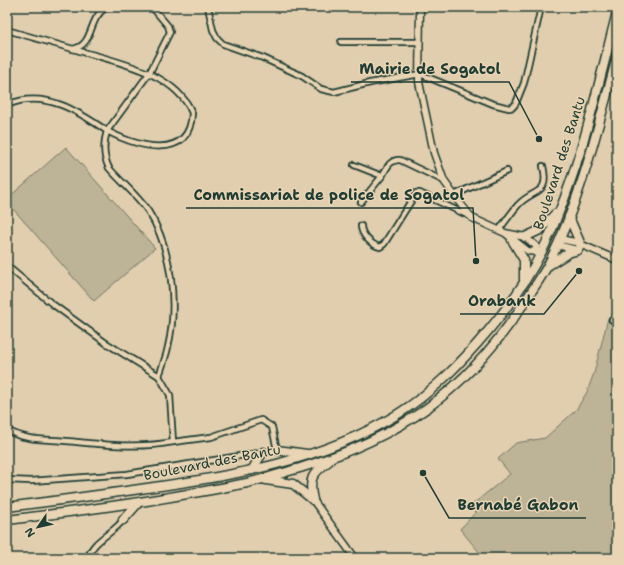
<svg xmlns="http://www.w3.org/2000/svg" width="624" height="565" font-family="'Shantell Sans',sans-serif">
	<rect width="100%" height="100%" fill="#e1ceae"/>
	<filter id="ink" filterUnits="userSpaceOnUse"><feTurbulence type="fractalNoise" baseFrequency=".025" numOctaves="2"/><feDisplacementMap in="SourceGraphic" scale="8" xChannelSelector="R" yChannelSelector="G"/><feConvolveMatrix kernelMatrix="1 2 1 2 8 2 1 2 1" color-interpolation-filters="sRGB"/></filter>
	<g filter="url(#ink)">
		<!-- green -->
		<g fill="#bdb397" stroke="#6e7866">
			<path d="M66,147L155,248L94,301L7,202V199Z"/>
			<path d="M608,318L617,326V558H484L460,529L477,511L473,504L510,474L498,459L516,443L545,438L576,410L587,392L594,373Z"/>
		</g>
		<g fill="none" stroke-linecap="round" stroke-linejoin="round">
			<!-- street casing -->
			<g stroke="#1f3d34" stroke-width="8">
				<g id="street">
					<path d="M208,7L213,30L217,38L223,44L263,58L302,76L321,89L334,92L370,83L420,74L493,104L509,108L513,107L516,103L524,83L541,7"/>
					<path d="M7,30L73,49C95,45 87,18 107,7"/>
					<path d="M341,42H420"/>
					<path d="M73,49C112,61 175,71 192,113C190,163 136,146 107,131C103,144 103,156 109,168C122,183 137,195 148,211C172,248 178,305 168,347C166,357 162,367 159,376"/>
					<path d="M7,105C44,89 78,111 107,131L150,72L170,32L168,26L152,7"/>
					<path d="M354,165L382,176C387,168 390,159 400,160L444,181"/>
					<path d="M454,195L507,171"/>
					<path d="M361,202L382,176"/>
					<path d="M361,226C361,234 371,245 380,247L384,244L416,193H420L469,216"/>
					<path d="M499,230C505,222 511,213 518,205C534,188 550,196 543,166"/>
					<path d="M7,266L51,303L106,343L159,376L170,395L173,442L211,437L261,420L272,427L277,450L127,474L31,481L7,480"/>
					<path d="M612,320L617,314"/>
					<path d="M7,430C25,441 46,439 66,441C102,444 137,449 173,442"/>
					<path d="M88,558C92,540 113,534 123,520"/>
				</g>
			</g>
			<!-- secondary casing -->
			<g stroke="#1f3d34" stroke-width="9">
				<g id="secondary">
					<path d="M420,7L419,82L434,153L444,181L459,202L472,218L505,233L528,251L536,252V246L525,237L505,233"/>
					<path d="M560,239L575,242L617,260"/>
					<path d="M557,245L577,250"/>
					<path d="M313,500L355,558"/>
				</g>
			</g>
			<!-- highway casing -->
			<g stroke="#1f3d34" stroke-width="11">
				<g id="highway">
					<path d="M569,217L581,245"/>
					<path d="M525,237L540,230L555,214"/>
					<path d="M512,240L524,260V280"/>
					<path d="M549,265L568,253L578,250"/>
					<path d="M277,450L307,454"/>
					<path d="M252,470L263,452"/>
					<path d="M266,480L293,484L313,500"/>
					<path d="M313,500C308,478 312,474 329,461"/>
					<path d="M7,507C54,501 100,495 147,488C233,476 322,461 398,414C433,392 461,363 488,331C510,305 531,275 546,243C580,170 597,90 617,12"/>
					<path d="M7,520C63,513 120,506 176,496C199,492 223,488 247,483C265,479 282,473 300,468C401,437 466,392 524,303C532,290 542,277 549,263C581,199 598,127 617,57"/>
					<path d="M123,520L138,503"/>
				</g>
			</g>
			<!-- street -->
			<use href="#street" stroke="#e9d4b3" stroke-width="4.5"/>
			<!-- secondary -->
			<use href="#secondary" stroke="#e9d4b3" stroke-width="6"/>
			<!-- highway -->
			<use href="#highway" stroke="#e9d4b3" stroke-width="8"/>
		</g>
	</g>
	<g text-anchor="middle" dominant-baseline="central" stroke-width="3" stroke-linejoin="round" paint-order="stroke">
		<!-- street labels -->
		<g font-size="14" fill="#1f3d34" stroke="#e9d4b3">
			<text transform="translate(559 163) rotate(-72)">Boulevard des Bantu</text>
			<text transform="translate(212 462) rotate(-11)">Boulevard des Bantu</text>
		</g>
	</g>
	<!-- callouts -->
	<path fill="none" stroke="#1f3d34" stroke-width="1.5" d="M539 139L509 82H351M476 261L473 208H186M579 271L544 314H460M423 473L449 518H586"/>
	<g fill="#1f3d34" stroke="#e9d4b3" stroke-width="1.5">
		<circle cx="539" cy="139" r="4"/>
		<circle cx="476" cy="261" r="4"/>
		<circle cx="579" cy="271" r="4"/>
		<circle cx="423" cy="473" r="4"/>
	</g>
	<g font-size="15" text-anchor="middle" font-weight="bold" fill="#1f3d34" stroke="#e9d4b3" stroke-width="3" stroke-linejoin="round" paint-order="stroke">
		<text x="430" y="74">Mairie de Sogatol</text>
		<text x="329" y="200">Commissariat de police de Sogatol</text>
		<text x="502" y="306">Orabank</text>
		<text x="518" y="510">Bernabé Gabon</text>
	</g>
	<!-- margin -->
	<rect width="624" height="565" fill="none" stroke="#e9d4b3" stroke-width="24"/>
	<rect x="12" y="12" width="600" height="541" fill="none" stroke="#1f3d34" stroke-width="1.5" filter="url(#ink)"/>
	<!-- north arrow -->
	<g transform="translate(38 527) rotate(236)" stroke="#e9d4b3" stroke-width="3" paint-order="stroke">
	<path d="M0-3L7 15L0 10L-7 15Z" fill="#1f3d34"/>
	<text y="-6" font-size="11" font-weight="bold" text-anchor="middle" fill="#1f3d34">N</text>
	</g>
</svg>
